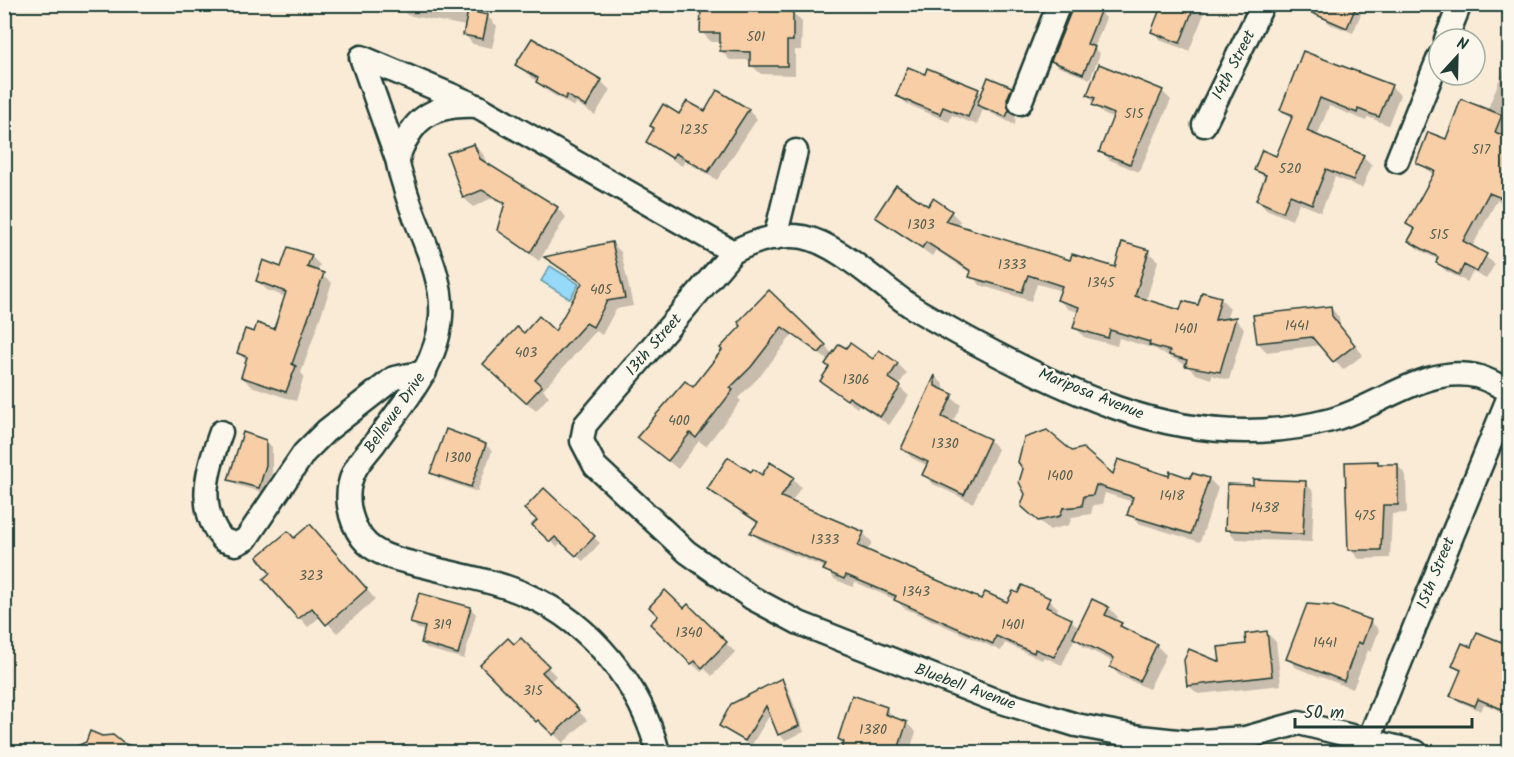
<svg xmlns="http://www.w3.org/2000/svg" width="1514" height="757" font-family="Kalam,sans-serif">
	<rect width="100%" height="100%" fill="#faebd7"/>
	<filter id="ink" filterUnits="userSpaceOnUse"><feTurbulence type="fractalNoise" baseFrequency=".0167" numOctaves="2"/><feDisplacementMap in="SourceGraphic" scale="12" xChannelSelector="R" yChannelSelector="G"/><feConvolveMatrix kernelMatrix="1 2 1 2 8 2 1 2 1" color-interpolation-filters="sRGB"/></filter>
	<g filter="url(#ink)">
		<!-- water -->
		<path fill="#97d9f9" stroke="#679baa" stroke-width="1.5" d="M550,266L579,284L570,299L541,281Z"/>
		<!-- shadow -->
		<g fill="#0003">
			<path d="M476,4L477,14L488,17L497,26L492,48L473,44L464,34L466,26L407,15L398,5Z"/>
			<path d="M1139,4H1208L1189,51L1162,41L1153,32L1160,14Z"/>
			<path d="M1325,4H1365L1353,33L1330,24L1324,18Z"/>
			<path d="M1100,12L1106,18L1094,48L1100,54L1090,79L1059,67L1053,61Z"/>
			<path d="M774,13H793L802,22L801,50H795V75L761,74L751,65V60H730L721,51V42H711L702,32Z"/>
			<path d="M1304,53L1391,86L1400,95L1388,125L1368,117L1366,121L1329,106L1317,137L1363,156L1372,165L1362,188L1335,177L1321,212L1299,203L1292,220L1266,209L1257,200L1265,178L1256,169L1277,158L1293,119L1281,109Z"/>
			<path d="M1509,56L1510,164L1493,166L1510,173V205L1497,200L1472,247L1495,264L1486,279L1473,272L1467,282L1446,271L1437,262L1439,260L1418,249L1410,241L1415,231L1408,224L1435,175L1418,162L1487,111Z"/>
			<path d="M517,64L601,81L610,90L595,115L576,103L574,107L547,91Z"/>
			<path d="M926,76L978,90L982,94L1011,88L1020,97L1016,108L1015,125L983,109L977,125L952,115L949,122L907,104L897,95Z"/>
			<path d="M1162,91L1171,100L1139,172L1110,160L1101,151L1114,119L1103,114L1088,95Z"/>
			<path d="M748,110L757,119L717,180L685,161L682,166L657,150L648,141L655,129L680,116Z"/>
			<path d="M474,145L483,154L487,165L557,208L566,217L539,261L499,230L506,206L492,198L473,207L464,198L449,153Z"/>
			<path d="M928,208L951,212L960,221L957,226L1071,262L1116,268L1123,244L1148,252L1158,261L1146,301L1181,312L1221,299L1230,308L1226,320L1235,319L1244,328L1229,380L1212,375L1211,379L1196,374L1186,365L1155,349L1119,338L1117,346L1084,337L1075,327L1079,312L1068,309L1059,300L1062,291L1037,284L1031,301L980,285L972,274L936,250L932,256L877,216Z"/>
			<path d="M612,243L621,252L633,306L616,309L602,335L596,331L543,390L549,396L536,411L494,373L524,335L556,333L583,285L547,258Z"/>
			<path d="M311,256L320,265L317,272L332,283L301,373L304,376L296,401L251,386L242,377L247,362L239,353L255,334L275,331L286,297L267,290L257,281Z"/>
			<path d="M769,292L833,354L873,361L879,352L898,364L907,373L898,386L909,396L889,425L859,405L857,408L822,381L831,368L829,361L792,335L760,376L738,398L741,401L706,446L699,441L678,469L639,437L693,390Z"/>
			<path d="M1330,307L1339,317L1340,327L1363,355L1343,370L1321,345L1267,352L1258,343Z"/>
			<path d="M936,377L944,385V392L961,405L952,423L989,440L998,449L973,503L933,484L924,475L928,466L912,458L903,449Z"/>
			<path d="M266,441L272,447V472L265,493L236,485L230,479Z"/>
			<path d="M486,445L492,451L477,492L438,478L432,472Z"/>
			<path d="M1072,453L1113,477L1191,480L1193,474L1209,479L1218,488L1200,542L1138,523L1129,514L1133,502L1105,493L1102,504L1093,505L1091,514L1072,517L1069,525L1049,530L1023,505Z"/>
			<path d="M1397,465L1406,475L1407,513L1392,514L1390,558L1359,559L1350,549Z"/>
			<path d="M751,474L793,479L801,487L791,503L863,533L872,542L867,552L982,601L1008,604L1049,600L1058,608L1056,613L1071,620L1080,629L1109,608L1118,617L1115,622L1157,646L1166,655L1149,689L1120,676L1111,667L1114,662L1084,647L1075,638L1062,665L1044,657L1042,660L1005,643L1001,651L904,608L896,600L855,582L853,587L834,579L826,568L761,541L752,533L758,524L709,489Z"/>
			<path d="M1305,483L1314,492L1312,542L1236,539L1227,529L1254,487Z"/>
			<path d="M544,490L600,543L583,561L562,542L557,547L534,525L539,520Z"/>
			<path d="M319,535L375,599L337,633L321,616L308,627L265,579L273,573L294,540Z"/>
			<path d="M688,606L735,652L712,676L705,669L701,672L652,624Z"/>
			<path d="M470,608L476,614L464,659L428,649L422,643L426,631L418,629L412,623Z"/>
			<path d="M1370,621L1379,630L1371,652L1368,650L1353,689L1297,668L1288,659Z"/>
			<path d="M1267,633L1276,642L1281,685L1198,694L1188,685Z"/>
			<path d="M521,640L556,676L550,682L587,720L563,743L548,728L546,730L482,665Z"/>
			<path d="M1505,645L1510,650V654L1501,676L1510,680V715L1484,704L1481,711L1458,701L1452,695L1461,672L1454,666L1471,649Z"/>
			<path d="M782,680L787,686L804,732L785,740L779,734L771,713L751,746L721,726Z"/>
			<path d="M886,708L895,719L906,723L916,732L909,752H842L845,744L840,739Z"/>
			<path d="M938,747L955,752H936Z"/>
		</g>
		<!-- building -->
		<g fill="#f8cea7" stroke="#1f3d34" stroke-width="1.5">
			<path d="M749,4H775V11L793,12V41H787V66H750V52L720,51V33H700L701,6Z"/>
			<path d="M1074,4H1103L1087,44L1095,47L1083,74L1051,61Z"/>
			<path d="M1162,4H1195L1180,43L1151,32Z"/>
			<path d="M1291,4H1357L1347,28Z"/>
			<path d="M468,11L488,15L483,39L463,35Z"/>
			<path d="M532,38L602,80L586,107L567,95L565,99L536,82L538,78L515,65Z"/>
			<path d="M1303,51L1392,85L1379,117L1358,109L1357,113L1320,98L1307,131L1364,155L1353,180L1326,169L1312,204L1290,195L1283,212L1256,200L1266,175L1254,170L1262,150L1276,156L1293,115L1280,110Z"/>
			<path d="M1099,64L1163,90L1130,164L1099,152L1114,114L1092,105L1095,98L1087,95Z"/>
			<path d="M908,67L925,74L927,68L979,89L968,117L943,107L940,114L896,96Z"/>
			<path d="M988,77L1012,87L1007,99L1009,110L1006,117L977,105Z"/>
			<path d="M717,90L749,109L708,172L675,153L672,158L646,142L654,128L650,126L663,104L679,114L687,101L705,111Z"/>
			<path d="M1461,99L1502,115L1495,132L1509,138V201L1489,193L1463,241L1487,254L1477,272L1464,265L1459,275L1436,263L1438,257L1408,241L1415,229L1406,224L1435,171L1416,163L1428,132L1446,139Z"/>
			<path d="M474,144L480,159L558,207L530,253L497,230L505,203L482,190L463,198L447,153Z"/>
			<path d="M896,185L928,206L933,198L952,211L945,221L1070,260L1072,254L1115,267L1122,242L1149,250L1135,296L1180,310L1183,301L1198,305L1202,292L1221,297L1215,320L1236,317L1220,372L1185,366L1187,360L1169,355L1170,351L1149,345L1150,342L1110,330L1108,338L1073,328L1079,307L1057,300L1062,286L1028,275L1022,292L969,277L971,271L926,242L922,248L875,217Z"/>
			<path d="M612,242L625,298L607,301L593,327L586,323L535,380L542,386L526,403L483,364L517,327L524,333L539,316L555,331L582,283L544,257Z"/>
			<path d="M288,247L312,255L307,267L324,273L292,364L296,366L286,392L241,377L247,357L237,353L245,329L254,332L257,323L274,329L286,292L256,281L263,260L281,267Z"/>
			<path d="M769,290L826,345L819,353L782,327L751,367L730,388L733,390L696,438L690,433L668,461L637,437L685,381L693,387L722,350L720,348L741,326L738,322Z"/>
			<path d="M1331,306L1332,316L1355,345L1333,362L1312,337L1257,343L1253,315Z"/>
			<path d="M850,343L873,359L879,350L898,363L889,378L901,386L880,417L849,397L847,400L820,381L829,367L825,364L839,344L846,348Z"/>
			<path d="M935,375V386L953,394L942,417L990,439L964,495L922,475L928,462L901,449Z"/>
			<path d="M446,429L486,444L471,487L430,473Z"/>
			<path d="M1047,430L1072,451L1083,448L1113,474L1118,459L1169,476L1170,471L1190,478L1192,473L1209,478L1191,534L1127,515L1133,497L1096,485L1093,495L1084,496L1082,506L1063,508L1060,516L1038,521L1021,506L1025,494L1019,482L1023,469L1018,462L1024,438Z"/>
			<path d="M243,432L266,440V465L259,488L228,480Z"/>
			<path d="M728,457L751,472L753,469L762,475L770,462L794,477L781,497L864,532L858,546L981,599L985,592L1007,602L1013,591L1018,593L1022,585L1050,598L1046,607L1072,619L1054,657L1035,649L1034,653L996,636L993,644L894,600L896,596L846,575L844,579L823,570L826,565L750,533L758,522L707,489Z"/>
			<path d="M1378,461V464H1398V505H1383L1381,550H1348L1345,462Z"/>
			<path d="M1253,479L1306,481L1303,534L1225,530L1227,484L1253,485Z"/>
			<path d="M544,488L595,536L576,556L555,537L550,542L532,525L537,520L524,509Z"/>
			<path d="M310,524L367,589L326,625L312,608L298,619L263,579L270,573L257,557L288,531L294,538Z"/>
			<path d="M665,590L684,608L688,604L727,642L702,668L695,661L691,664L650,624L658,616L649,607Z"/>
			<path d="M419,593L471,607L458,654L421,643L425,627L410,623Z"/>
			<path d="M1092,599L1109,607L1105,615L1122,623L1120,626L1157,644L1139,681L1110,667L1114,658L1073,638Z"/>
			<path d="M1307,604L1333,606L1371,620L1362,644L1358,642L1344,681L1286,659Z"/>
			<path d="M1267,631L1272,676L1187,686L1184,660L1189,649L1220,662L1218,647L1246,644L1245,634Z"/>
			<path d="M1477,632L1509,645V712L1478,699L1475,706L1450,696L1461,670L1452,666L1462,643L1471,647Z"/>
			<path d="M508,638L514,644L521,638L549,666L542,672L579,710L553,735L538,720L536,722L480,665Z"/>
			<path d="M782,678L799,726L778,735L766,706L745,741L719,726L731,704Z"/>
			<path d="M852,695L887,707L885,714L907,722L897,753H840L844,742L838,739Z"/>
			<path d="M90,731L102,736L113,735L123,743L142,750L141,753H62L86,742Z"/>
		</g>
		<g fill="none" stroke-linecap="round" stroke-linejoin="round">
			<!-- minor casing -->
			<g stroke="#1f3d34" stroke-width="27">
				<g id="minor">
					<path d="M1446,39L1460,4"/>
					<path d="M1020,103L1059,4"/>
					<path d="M1204,125L1263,4"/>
					<path d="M1397,161L1439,57"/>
					<path d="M398,162L361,57L470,103"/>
					<path d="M775,238L796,151"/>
					<path d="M221,432C208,469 195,507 223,540L236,544L246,539L304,453L326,431L394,378L425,372"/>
					<path d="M1364,751L1510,394"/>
					<path d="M658,752C641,686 592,624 529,596C497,581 461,576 428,567C406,561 377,558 362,538C349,520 344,495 353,474C357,463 367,453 374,444C402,405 438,366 441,316C444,271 415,228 404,185C402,178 399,170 398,163C398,152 406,139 412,130C427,108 452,105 477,106L733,252"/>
					<path d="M1416,752L1299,723L1245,738L1187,742L1140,737L1076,725L992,699L799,623L752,598L687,552L595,466L582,441L585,425L733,252C754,241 778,233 803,237C840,244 884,290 917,310C977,345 1052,385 1117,408C1186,432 1259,439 1331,420C1379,407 1425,365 1476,376C1488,379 1499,386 1510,391"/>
				</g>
			</g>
			<!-- minor -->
			<use href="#minor" stroke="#fbf7ec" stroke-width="22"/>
		</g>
	</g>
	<g text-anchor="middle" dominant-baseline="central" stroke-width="5" stroke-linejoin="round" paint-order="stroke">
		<!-- number labels -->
		<g font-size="14" fill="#556151">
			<text x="756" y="37">501</text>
			<text x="1134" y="114">515</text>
			<text x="694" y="130">1235</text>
			<text x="1481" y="150">517</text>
			<text x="1290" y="169">520</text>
			<text x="921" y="225">1303</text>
			<text x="1439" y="235">515</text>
			<text x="1012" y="265">1333</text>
			<text x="1101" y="283">1345</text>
			<text x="601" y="290">405</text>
			<text x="1297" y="326">1441</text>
			<text x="1186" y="329">1401</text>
			<text x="526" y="353">403</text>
			<text x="856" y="380">1306</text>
			<text x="679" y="421">400</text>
			<text x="945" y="444">1330</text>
			<text x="458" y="458">1300</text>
			<text x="1060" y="476">1400</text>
			<text x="1172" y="496">1418</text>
			<text x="1265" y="508">1438</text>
			<text x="1365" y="516">475</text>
			<text x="825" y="540">1333</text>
			<text x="311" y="576">323</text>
			<text x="916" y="592">1343</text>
			<text x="442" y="625">319</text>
			<text x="1013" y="625">1401</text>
			<text x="689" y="633">1340</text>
			<text x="1325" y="643">1441</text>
			<text x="533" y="691">315</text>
			<text x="873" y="730">1380</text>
		</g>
		<!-- street labels -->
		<g font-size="16" fill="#1f3d34" stroke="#fbf7ec">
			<text transform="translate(1234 65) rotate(-63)">14th Street</text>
			<text transform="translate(654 345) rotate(-49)">13th Street</text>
			<text transform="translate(1091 394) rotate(22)">Mariposa Avenue</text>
			<text transform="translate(395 413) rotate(-55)">Bellevue Drive</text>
			<text transform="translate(1436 573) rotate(-68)">15th Street</text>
			<text transform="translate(965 687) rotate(20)">Bluebell Avenue</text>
		</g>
	</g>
	<!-- margin -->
	<rect width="1514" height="757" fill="none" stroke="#fbf7ec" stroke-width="24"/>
	<rect x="12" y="12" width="1490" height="733" fill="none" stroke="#1f3d34" stroke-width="2" filter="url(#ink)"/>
	<!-- north arrow -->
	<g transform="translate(1457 57) rotate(22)"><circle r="28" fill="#fbf7ec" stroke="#a3ada2" stroke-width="1.5"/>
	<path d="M0-4.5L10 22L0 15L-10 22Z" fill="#1f3d34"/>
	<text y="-9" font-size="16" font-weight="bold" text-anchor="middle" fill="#1f3d34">N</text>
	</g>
	<!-- scale -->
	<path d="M1295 718v9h177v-9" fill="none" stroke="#1f3d34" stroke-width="3"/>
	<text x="1304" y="718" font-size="18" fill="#1f3d34" stroke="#fbf7ec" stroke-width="4.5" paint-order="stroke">50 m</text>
</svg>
